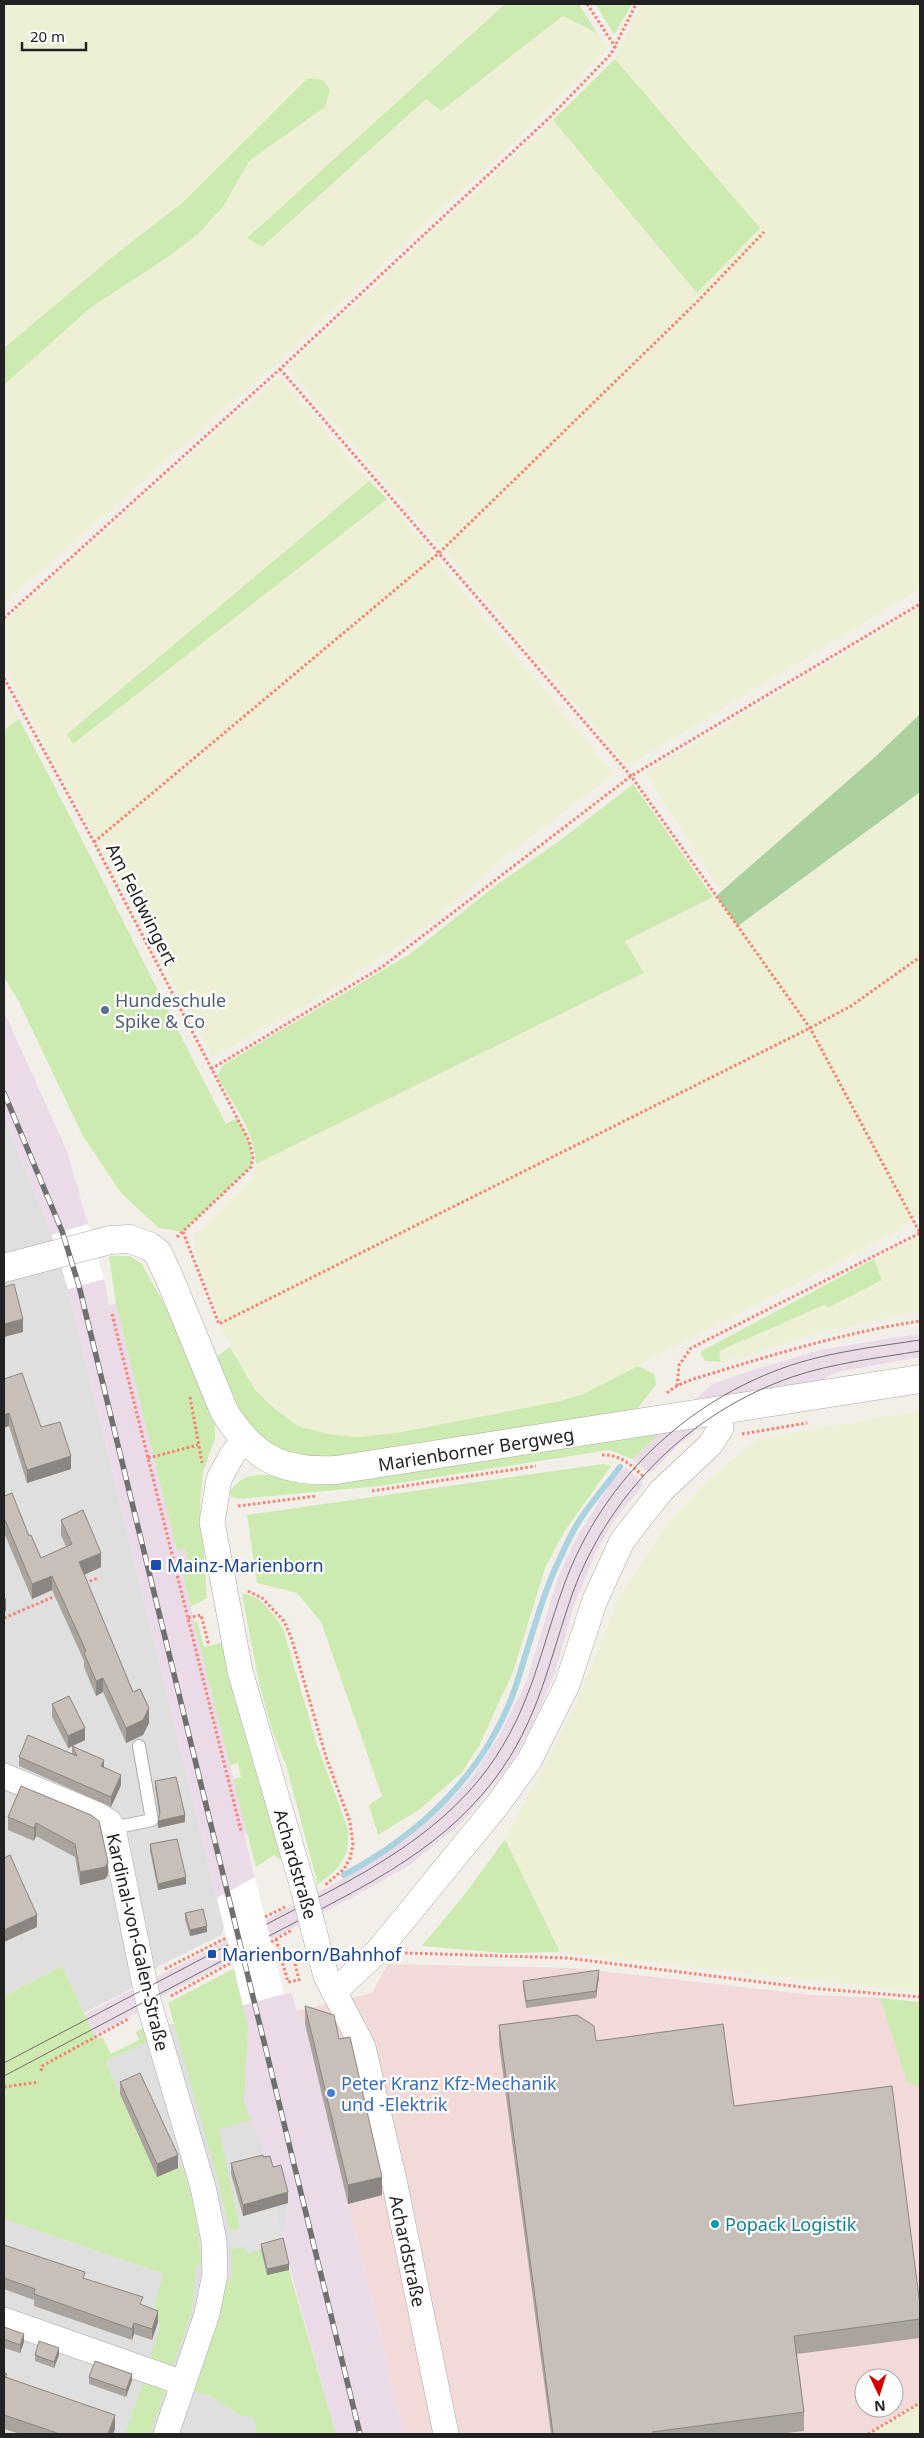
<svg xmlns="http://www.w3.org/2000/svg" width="924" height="2438" font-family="'Noto Sans',sans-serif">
	<rect width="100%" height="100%" fill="#f2efe9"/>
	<!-- residential -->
	<g fill="#e0dfdf">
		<path d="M4,1117L52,1235L68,1289L224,1927L221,1935L159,1966L127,1991L84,2013L62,1966L4,1996Z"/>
		<path d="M243,2005L248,2027L244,2103L281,2176L288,2203L283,2244L289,2270L267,2275L246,2369L257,2434H4V2219L161,2273L157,2177L105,2061L146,2042L143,2028L172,2024Z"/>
	</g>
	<!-- commercial -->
	<path fill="#f2dad9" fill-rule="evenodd" d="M388,1964L573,1968L812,1995L880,1998L907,2081L920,2087V2402L865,2434H404L305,2024L297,2011L372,1993ZM864,2378H894V2408H864Z"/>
	<!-- industrial -->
	<g fill="#ebdbe8">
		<path d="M4,1012L67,1151L88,1224L52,1235L4,1117Z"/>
		<path d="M104,1279L109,1305L116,1304L177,1551L185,1549L189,1565L181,1568L247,1833L244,1834L262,1907L224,1927L68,1289Z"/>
		<path d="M920,1334V1357L842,1371L825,1377L826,1383L690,1405L712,1384L750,1371L824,1349Z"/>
		<path d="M666,1428H691L695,1433L679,1444L650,1474L632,1459Z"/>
		<path d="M626,1467L642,1481V1486L613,1522L596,1552L574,1605L554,1676L533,1723L511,1764L463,1821L410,1865L366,1890L166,1994L138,2010V2012L30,2069L4,2057L334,1884L407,1839L441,1810L468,1782L499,1736L526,1683L557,1580L576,1538L612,1481Z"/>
		<path d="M275,1957L283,1994L291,1993L297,2011L305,2024L404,2434H336L283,2244L288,2203L281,2176L267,2159L244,2103L248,2027L235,1975Z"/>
	</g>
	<!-- farmland -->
	<g fill="#eef0d5">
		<path d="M4,4H505L248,237L262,247L426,99L442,111L564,16L597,33L609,48L544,114L275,365L4,604V385L90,308L168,257L198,234L223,208L249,161L325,107L308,79L182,203L116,254L4,348Z"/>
		<path d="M642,4H920V589L628,766L287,368L553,120L697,293L760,228L615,59Z"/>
		<path d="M279,376L369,481L67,733L73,744L387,499L614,774L506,856L427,926L332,990L213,1057L4,668V622Z"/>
		<path d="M920,608V714L875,757L721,891L645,773Z"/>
		<path d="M4,691L19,719L4,730Z"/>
		<path d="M920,792V1213L898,1231L638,1366L583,1394L561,1401L396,1433L357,1437L328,1434L298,1426L255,1390L219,1324L218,1313L195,1250L194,1236L251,1179L256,1164L644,973L624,941L716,896L739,926Z"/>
		<path d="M920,1237V1311L816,1333L758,1353L721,1362L719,1351L824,1305L829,1307L881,1280L874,1259Z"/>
		<path d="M920,1411V1992L560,1952L505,1839L575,1707L617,1602L670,1519L711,1477L758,1439Z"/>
		<path d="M920,2402V2434H865Z"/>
	</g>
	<!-- grass -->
	<g fill="#cdebb0">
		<path d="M505,4H579L597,33L563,16L441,111L426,99L262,247L247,238Z"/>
		<path d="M596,4H632L614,35Z"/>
		<path d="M615,59L760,228L697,293L553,120Z"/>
		<path d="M308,78L323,80L330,90L325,107L249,161L223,207L198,234L168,257L90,308L4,385V348L116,254L182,203Z"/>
		<path d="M369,481L387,499L73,744L67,734Z"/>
		<path d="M19,719C91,853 156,990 226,1124L237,1118C247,1132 254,1149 251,1167L183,1232L159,1228L121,1193L83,1136L19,1002L4,977V730Z"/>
		<path d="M633,784L713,897L625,941L644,973L256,1164C255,1131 233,1104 217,1076L223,1065L410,954L495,886L562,839Z"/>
		<path d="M109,1256H130L142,1264L186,1344L215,1417V1438L203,1472L200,1502L207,1598L191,1607L181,1567L189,1564L185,1549L177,1551L116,1304Z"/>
		<path d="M874,1259L882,1280L829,1307L824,1305L719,1351L721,1362L705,1361L700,1352Z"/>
		<path d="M230,1347L255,1390L275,1409L298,1426L328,1434L357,1437L396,1433L561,1401L583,1394L638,1366L654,1374L656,1385L635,1411L346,1461L293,1456L263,1440L243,1419L215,1358Z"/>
		<path d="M666,1428L632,1459L609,1450L380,1486L237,1499L229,1494C247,1459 287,1483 317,1483Z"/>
		<path d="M603,1464L611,1466L564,1532L545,1568L513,1672L479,1746L462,1772L420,1809L378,1835L369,1805L382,1796L321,1622L297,1593L257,1583L247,1515Z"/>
		<path d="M242,1594C258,1592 276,1617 283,1629L317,1745L348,1829C350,1859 339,1870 315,1886L317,1881L286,1765L272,1730L259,1683Z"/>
		<path d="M197,1621L204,1647L225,1642L282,1861L274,1855L256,1867L233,1779L241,1777L238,1763L230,1765L194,1622Z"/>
		<path d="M505,1839L560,1952L504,1953L422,1946L465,1894Z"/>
		<path d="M62,1966L96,2039L102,2037L111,2054L139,2040L136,2032L143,2028L147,2042L105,2061L157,2177L182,2166L195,2211L201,2262L196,2268L192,2310L172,2368L148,2361L160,2328L155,2304L163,2275L161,2273L4,2219V1996Z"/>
		<path d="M239,1966L235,1975L248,2027L244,2103L251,2120L219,2129L240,2229L230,2231L215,2170L168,2003Z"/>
		<path d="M880,1998L920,2002V2087L907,2082Z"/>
		<path d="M245,2247L246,2253L261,2250L267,2275L289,2270L336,2434H257L254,2418L239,2415L211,2396L192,2391L223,2280H231V2249Z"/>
		<path d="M145,2378L166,2387L150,2434H125Z"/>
	</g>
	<!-- forest -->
	<path fill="#add19e" d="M920,714V792L738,926L716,896L875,757Z"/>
	<!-- parking -->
	<path fill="#e2e2e2" d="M262,2203L276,2206L283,2244L246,2253L245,2247L231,2249L230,2231L240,2229L238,2217L263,2211Z"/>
	<!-- pier -->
	<g fill="#fff">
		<path d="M88,1224L104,1279L68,1289L52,1235Z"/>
		<path d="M255,1877L284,1994L243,2005L217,1898Z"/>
	</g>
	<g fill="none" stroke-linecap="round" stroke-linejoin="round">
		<!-- stream -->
		<path stroke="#aad3df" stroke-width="6" d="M344,1875C419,1835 483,1775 513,1694C527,1654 538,1607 555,1569C563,1552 571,1533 581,1518C593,1500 607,1484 620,1467"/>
		<!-- service casing -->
		<g stroke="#a9a9a9" stroke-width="14">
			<path id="service" d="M113,1828L152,1820L139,1746"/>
		</g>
		<!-- minor casing -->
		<g stroke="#a9a9a9" stroke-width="26">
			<g id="minor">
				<path d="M244,1440L232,1455L219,1479L212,1522L240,1671L303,1888"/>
				<path d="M4,1776L98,1815L109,1822L113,1828L148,2000L203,2187L214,2241L215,2274L207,2314L166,2434"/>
				<path d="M313,1927L326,1976L363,2047L394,2180L446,2434"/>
				<path d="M334,1992L377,1952L498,1804L529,1761L567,1685L595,1600L622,1541L661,1491L710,1445L721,1428L720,1411"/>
				<path d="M4,2320L183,2383"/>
			</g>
		</g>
		<!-- tertiary casing -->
		<g stroke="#a9a9a9" stroke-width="29">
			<path id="tertiary" d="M4,1268L110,1240L130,1239L149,1246L158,1253L172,1284L224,1411C253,1458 282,1473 336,1470L920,1379"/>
		</g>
		<!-- path -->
		<g stroke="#fa8072" stroke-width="3" stroke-dasharray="2.5 2.5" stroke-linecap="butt">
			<path d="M587,4L616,48"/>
			<path d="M280,369L631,776L810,1028L920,1233"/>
			<path d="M4,618L280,369L549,118L611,54L636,4"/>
			<path d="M4,678L94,842L249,1141L253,1157L251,1167L176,1238"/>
			<path d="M94,842L439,553L699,300L764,232"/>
			<path d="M211,1069L382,967L631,776L920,604"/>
			<path d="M183,1232L219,1324L810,1028L851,1006L920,957"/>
			<path d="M112,1314L241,1831"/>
			<path d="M677,1386L679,1365L691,1348L920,1233"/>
			<path d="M667,1393C682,1380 705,1376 723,1370C788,1350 854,1331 920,1321"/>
			<path d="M190,1397L202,1463"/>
			<path d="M742,1434L807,1423"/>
			<path d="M602,1455C620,1454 631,1465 643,1476"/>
			<path d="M148,1458L198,1445"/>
			<path d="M372,1491L536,1466"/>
			<path d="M238,1506L316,1496"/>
			<path d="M85,1583L98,1578"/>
			<path d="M248,1591L262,1598L284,1621L292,1640L326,1757L350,1822L353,1845L350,1858L344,1869L325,1885"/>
			<path d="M4,1618L58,1595"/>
			<path d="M188,1618L201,1615L208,1642L211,1641"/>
			<path d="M265,1917L285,1907"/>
			<path d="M276,1939L288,1982L299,1980L293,1956L297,1955"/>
			<path d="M271,1942L292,1930"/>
			<path d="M405,1953L567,1958L809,1988L920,1997"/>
			<path d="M165,1969L226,1938"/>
			<path d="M171,1996L232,1962"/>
			<path d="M41,2071L42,2066L130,2018"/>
			<path d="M4,2087L39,2082"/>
			<path d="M868,2434L920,2403"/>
		</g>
		<!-- service -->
		<use href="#service" stroke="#fff" stroke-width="12"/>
		<!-- minor -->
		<use href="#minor" stroke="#fff" stroke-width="25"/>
		<!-- tertiary -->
		<use href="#tertiary" stroke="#fff" stroke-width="28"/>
		<!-- tram -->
		<g stroke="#707070" stroke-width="1">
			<path d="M267,1924C343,1884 421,1849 478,1781C529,1719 538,1657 564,1585C603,1478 692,1395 801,1362C839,1351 880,1346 920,1340"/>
			<path d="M269,1936C352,1892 435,1857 494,1780C539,1721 549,1660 573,1592C610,1492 691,1412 792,1377C833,1363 878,1358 920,1351"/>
			<path d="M4,2063L228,1945"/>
			<path d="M4,2076L231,1956"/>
		</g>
		<!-- rail casing -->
		<g stroke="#707070" stroke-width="5.5">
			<path id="rail" d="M4,1093L62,1231L79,1286L360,2434"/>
		</g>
		<!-- rail -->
		<use href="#rail" stroke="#fff" stroke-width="4" stroke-dasharray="11" stroke-linecap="butt"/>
		<!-- minor-bridge casing -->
		<g stroke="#a9a9a9" stroke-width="26" stroke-linecap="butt">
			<path id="minor-bridge" d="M303,1888L313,1927"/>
		</g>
		<!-- minor-bridge -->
		<use href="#minor-bridge" stroke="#fff" stroke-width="25"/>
	</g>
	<!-- wall -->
	<g fill="#aba49e">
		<path d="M4,1379L41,1427L71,1469L27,1483L9,1426Z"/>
		<path d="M4,1496L29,1536L41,1558L66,1547L61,1535V1520L101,1567L84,1575L133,1692L149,1723L143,1735L126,1743L103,1692L96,1696L84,1667V1661L52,1590L32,1599L5,1535H4Z"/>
		<path d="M52,1704L85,1740L73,1746L104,1768L121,1785L111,1807L19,1766V1757L72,1754V1746L68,1748L52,1717Z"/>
		<path d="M155,1781L185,1822L158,1828L159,1815L155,1787Z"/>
		<path d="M21,1786L108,1875L105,1879L80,1885L75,1857L36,1836L34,1841L8,1830V1817Z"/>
		<path d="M150,1844L186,1884L158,1890L150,1851Z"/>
		<path d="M185,1913L207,1932L190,1936L185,1920Z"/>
		<path d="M599,1976L596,1998L526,2008L523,1987V1981Z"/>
		<path d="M305,2006L339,2039L382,2195L348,2204L305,2024Z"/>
		<path d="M499,2025L596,2041L734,2106L920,2305V2338L797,2354L804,2412V2431L778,2434H551L499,2044Z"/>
		<path d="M120,2082L178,2168L157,2177L120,2094Z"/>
		<path d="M263,2157L288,2203L243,2216L231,2174V2163Z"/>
		<path d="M261,2244L289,2270L267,2275L261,2250Z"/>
		<path d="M4,2245L85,2279L143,2305L158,2322L152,2340L134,2334L132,2340L34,2306V2300L4,2289Z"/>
		<path d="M4,2327L24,2342L20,2353L4,2348Z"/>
		<path d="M35,2355H59L54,2368L35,2361Z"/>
		<path d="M4,2373L7,2377L115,2429L113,2434H20L4,2429Z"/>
		<path d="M89,2377L132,2380L126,2397L89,2384Z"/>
	</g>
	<!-- shaded-wall -->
	<g fill="#8b8681">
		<path d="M23,1319V1332L4,1337V1324Z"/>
		<path d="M9,1413V1426L4,1428V1415Z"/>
		<path d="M71,1456V1469L27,1483V1470Z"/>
		<path d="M5,1520V1535H4V1521Z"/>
		<path d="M101,1553V1567L79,1577V1562Z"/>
		<path d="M52,1576V1590L32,1599V1584Z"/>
		<path d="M6,1598V1611L4,1612V1600Z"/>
		<path d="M103,1678V1692L96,1696V1681Z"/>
		<path d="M149,1708V1723L143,1735L126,1743V1728Z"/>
		<path d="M85,1728V1740L68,1748V1736Z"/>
		<path d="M104,1760V1769L101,1766Z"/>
		<path d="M121,1775V1785L111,1807V1797Z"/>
		<path d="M185,1815V1822L158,1828V1821Z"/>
		<path d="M36,1823V1836L34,1841V1828Z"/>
		<path d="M108,1862V1875L105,1879L80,1885V1872Z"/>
		<path d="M186,1877V1884L158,1890V1884Z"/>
		<path d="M37,1915V1927L4,1942V1930Z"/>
		<path d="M207,1926V1932L190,1936V1930Z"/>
		<path d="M599,1970V1976L596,1998V1991Z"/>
		<path d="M178,2155V2168L157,2177V2164Z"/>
		<path d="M382,2177V2195L348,2204V2185Z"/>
		<path d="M288,2192V2203L243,2216V2205Z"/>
		<path d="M289,2264V2270L267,2275V2269Z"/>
		<path d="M158,2311V2322L152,2340V2329Z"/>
		<path d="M134,2323V2334L132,2340V2329Z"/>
		<path d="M24,2334V2342L20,2353V2345Z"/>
		<path d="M59,2348V2355L54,2368V2362Z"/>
		<path d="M132,2374V2380L126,2397V2390Z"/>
		<path d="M115,2415V2429L113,2434H108Z"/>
	</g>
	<!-- building -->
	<g fill="#c7bfb8" stroke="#8b8681">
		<path d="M14,1284L23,1319L4,1324V1287Z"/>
		<path d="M22,1373L41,1427L60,1422L71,1456L27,1470L9,1413L4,1415V1379Z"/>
		<path d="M12,1493L29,1536L31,1535L41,1558L72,1544L61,1520L83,1510L101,1553L79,1562L133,1692L140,1689L149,1708L143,1720L126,1728L103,1678L96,1681L84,1653L86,1651L52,1576L32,1584L5,1520L4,1521V1496Z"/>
		<path d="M69,1696L85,1728L68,1736L52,1704Z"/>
		<path d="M28,1735L77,1756L72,1746L104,1760L101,1766L121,1775L111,1797L19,1757Z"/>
		<path d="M176,1777L185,1815L158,1821L160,1812L155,1781Z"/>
		<path d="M21,1786L91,1815L99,1821L108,1862L105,1867L80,1872L75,1844L36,1823L34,1828L8,1817Z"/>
		<path d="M177,1839L186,1877L158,1884L150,1844Z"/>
		<path d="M10,1855L37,1915L4,1930V1858Z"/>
		<path d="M203,1909L207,1926L190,1930L185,1913Z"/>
		<path d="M599,1970L596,1991L526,2001L523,1981Z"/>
		<path d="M305,2006L334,2015L339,2039L350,2037L382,2177L348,2185Z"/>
		<path d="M577,2015L594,2026L596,2041L723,2024L734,2106L892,2086L920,2305V2319L794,2336L804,2412L652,2432L653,2434H553L499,2025Z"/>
		<path d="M140,2073L178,2155L157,2164L120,2082Z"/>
		<path d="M263,2155V2157L270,2156L273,2167L281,2165L288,2192L243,2205L231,2163Z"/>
		<path d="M283,2238L289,2264L267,2269L261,2244Z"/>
		<path d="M4,2245L85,2272L83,2278L143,2297L140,2304L158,2311L152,2329L134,2323L132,2329L34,2294L35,2289L4,2278Z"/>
		<path d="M4,2327L24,2334L20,2345L4,2339Z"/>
		<path d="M39,2341L59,2348L54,2362L35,2355Z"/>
		<path d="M95,2361L132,2374L126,2390L89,2377Z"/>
		<path d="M4,2373L7,2374L5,2377L115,2415L108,2434H60L4,2415Z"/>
	</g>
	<!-- markers -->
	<circle fill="#5c6f8a" stroke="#fff" stroke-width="2" cx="105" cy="1010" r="5"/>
	<g fill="#1a4fb4" stroke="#fff" stroke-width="2">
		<rect x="150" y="1559" width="12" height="12" rx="2.5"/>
		<rect x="207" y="1949" width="10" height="10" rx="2.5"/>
	</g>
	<circle fill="#3f7fe0" stroke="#fff" stroke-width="2" cx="331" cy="2093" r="5"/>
	<circle fill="#0f9aa8" stroke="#fff" stroke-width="2" cx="715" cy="2224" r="5"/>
	<g text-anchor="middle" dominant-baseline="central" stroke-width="4.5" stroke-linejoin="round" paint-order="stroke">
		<!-- street labels -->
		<g font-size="18" fill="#222" stroke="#fff">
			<text transform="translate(142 904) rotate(63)">Am Feldwingert</text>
			<text transform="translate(476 1449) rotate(-9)">Marienborner Bergweg</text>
			<text transform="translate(296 1864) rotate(74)">Achardstraße</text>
			<text transform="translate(138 1942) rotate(77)">Kardinal-von-Galen-Straße</text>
			<text transform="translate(408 2251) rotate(78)">Achardstraße</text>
		</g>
		<!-- service labels -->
		<g font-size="18" fill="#4e5e75" stroke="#fff" text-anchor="start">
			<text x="115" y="1000">Hundeschule<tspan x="115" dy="21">Spike &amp; Co</tspan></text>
		</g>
		<!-- transit labels -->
		<g font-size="18" fill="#164399" stroke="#fff" text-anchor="start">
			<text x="167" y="1565">Mainz-Marienborn</text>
			<text x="222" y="1954">Marienborn/Bahnhof</text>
		</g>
		<!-- shop labels -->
		<g font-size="18" fill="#366cbe" stroke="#fff" text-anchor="start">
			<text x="341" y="2083">Peter Kranz Kfz-Mechanik<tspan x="341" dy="21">und -Elektrik</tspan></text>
		</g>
		<!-- culture labels -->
		<g font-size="18" fill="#0d838f" stroke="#fff" text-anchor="start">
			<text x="725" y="2224">Popack Logistik</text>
		</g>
	</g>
	<!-- border -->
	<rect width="924" height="2438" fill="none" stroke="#222222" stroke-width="10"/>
	<!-- north arrow -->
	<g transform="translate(879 2393) rotate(176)"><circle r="24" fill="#ffffff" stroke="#a7a7a7"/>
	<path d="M0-4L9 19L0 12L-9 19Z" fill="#d40000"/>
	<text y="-8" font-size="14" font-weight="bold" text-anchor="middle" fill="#222222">N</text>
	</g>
	<!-- scale -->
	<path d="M22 42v8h64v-8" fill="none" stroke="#222222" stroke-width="2.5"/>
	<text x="30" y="42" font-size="15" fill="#222222" stroke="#ffffff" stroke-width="4" paint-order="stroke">20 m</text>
</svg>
